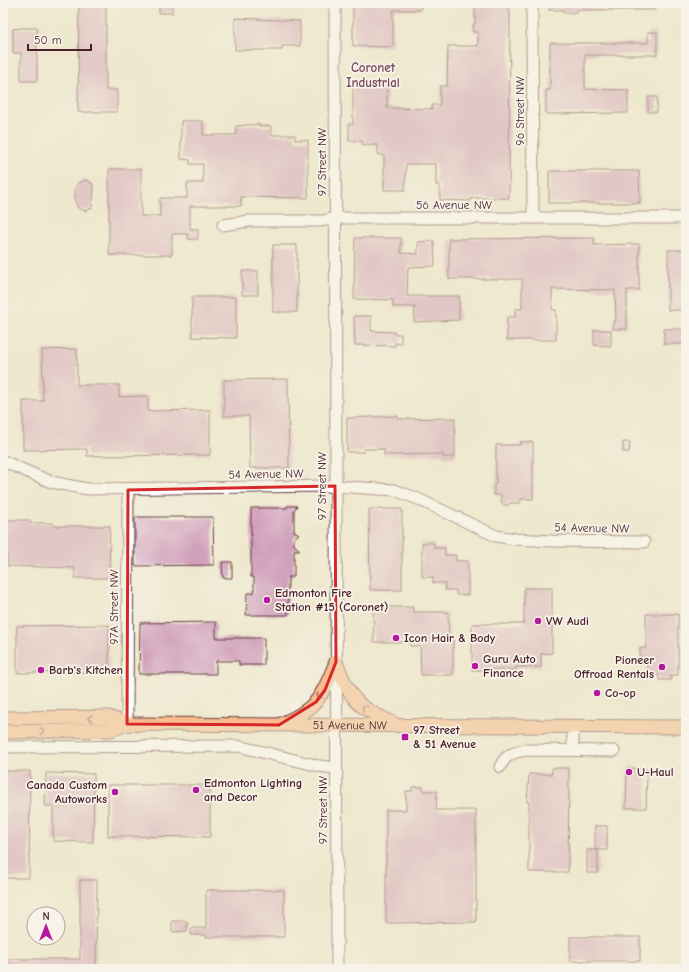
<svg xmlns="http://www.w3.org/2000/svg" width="689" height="972" font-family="'Comic Neue',sans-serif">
	<rect width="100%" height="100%" fill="#f7f3e8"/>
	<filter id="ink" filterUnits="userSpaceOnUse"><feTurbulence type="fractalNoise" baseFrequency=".025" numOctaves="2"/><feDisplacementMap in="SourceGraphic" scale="8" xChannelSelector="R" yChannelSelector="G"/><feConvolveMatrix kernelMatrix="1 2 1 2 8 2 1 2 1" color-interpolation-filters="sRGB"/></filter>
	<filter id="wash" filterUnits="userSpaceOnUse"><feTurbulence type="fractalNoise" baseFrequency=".012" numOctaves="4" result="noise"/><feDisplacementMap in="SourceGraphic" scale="16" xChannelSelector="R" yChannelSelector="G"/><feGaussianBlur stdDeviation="0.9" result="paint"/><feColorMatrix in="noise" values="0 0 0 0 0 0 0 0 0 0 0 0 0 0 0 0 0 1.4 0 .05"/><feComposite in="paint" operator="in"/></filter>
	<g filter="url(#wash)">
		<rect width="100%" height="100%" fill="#eee8ce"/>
		<g id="blocks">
			<!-- building -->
			<g fill="#d1a1bc">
				<path d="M79,3H106V90H117V112H78Z"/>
				<rect x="159" y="3" width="13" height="10"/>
				<path d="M353,3H421V10H393V47L353,46Z"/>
				<path d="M475,3H507V9H510L509,198H471V201L440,200V185H436V164H406L405,190H384V156L378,154V145H362V141H349V124H353V85L387,86V108L432,109V105H440V86H447L448,46H478V32H473V24H475Z"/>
				<path d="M549,3H655V10H576V13H564V10H549Z"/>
				<path d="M235,18L300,21V46H282V50H235Z"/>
				<path d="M21,28H37V81H21V53H13V29Z"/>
				<path d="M648,32H657V55H585V89L628,90V113L546,114V90H550V43H648Z"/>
				<rect x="648" y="97" width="9" height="15"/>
				<path d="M181,121H203V135H236V126L259,124V126H271V135H295V140H308V198L241,197V206H190V229H198V239H188V234H172V255H109V169H141V216H160V198H187V183H203V164H190V160L181,159Z"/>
				<path d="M549,171H639L640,203H549Z"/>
				<path d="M85,180L92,183L94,190L92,208L85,211L78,208L75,201V189L78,183Z"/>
				<path d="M355,238H401V253L418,254V242L434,241L435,266L408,267L407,296H459V320L414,322L415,307H393V300L354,299Z"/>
				<path d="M594,238V245L639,244V290H627V329H613V321H616L615,290L552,289V310H556V340H507V317H515V309H522V279H449V239Z"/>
				<rect x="273" y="245" width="24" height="67"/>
				<rect x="668" y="250" width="18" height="60"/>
				<rect x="242" y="271" width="16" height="24"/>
				<path d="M192,297H236V338L192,337Z"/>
				<path d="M354,316H371V331L394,332V334H401V344L395,343V346L355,345Z"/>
				<rect x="664" y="329" width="22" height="15"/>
				<path d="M594,330H611V346L594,345Z"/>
				<path d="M77,349V385H119V397L148,396V411L210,410V455L87,456V449L23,450V401H43L42,350Z"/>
				<path d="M288,379L289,468H250L249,416H224V380Z"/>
				<path d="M398,416V419L455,418V457H443V454L384,455V449H364V452H347V418Z"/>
				<path d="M520,442H533V499H520V503H510L508,506L501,503V495H494V484H496V445H520Z"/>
				<path d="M623,442H630L629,452H623Z"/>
				<path d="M287,506H297L294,510V531L299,534L294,538V545L300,550H294V577H288V615H246L247,593H254V577H251V508H287Z"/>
				<path d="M369,509H402V590H370Z"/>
				<path d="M135,517H213L214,565L135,566Z"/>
				<path d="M6,520H30V523H53V526H110L109,578H75V568L7,566V550H3V543H6Z"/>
				<path d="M422,543H434V548H445V555H456V561H468V595H456V590H445V583H433V577H422Z"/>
				<path d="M222,562H232V578H223Z"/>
				<path d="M524,588H552V653L541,654V667H516V670H472V624H524Z"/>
				<path d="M373,607H413V612H448L449,639H453V675H421L420,646H410V642H374Z"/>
				<path d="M646,614H678V675H671V680H659V675H647V663H640V648H646Z"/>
				<path d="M216,622V638H264V665H239V661H216V674H139L140,623Z"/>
				<path d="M109,625V672L17,673V626Z"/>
				<path d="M552,768H568L569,774L568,872H529V802H527L529,774H552Z"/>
				<path d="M627,768L647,769L646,808H626Z"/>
				<path d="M4,771H30L29,878H3V831H5Z"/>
				<path d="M46,773L94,774L93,842L53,841V806H45Z"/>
				<path d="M108,785H210V837L108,836Z"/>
				<path d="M412,787H423V791H437L436,810H476V922L386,923V810H406V791H412Z"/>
				<rect x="595" y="826" width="12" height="24"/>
				<rect x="587" y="850" width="11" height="23"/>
				<path d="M80,880H97L96,968L3,969V959H80Z"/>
				<path d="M206,890H284V937H206V935H191V928H206Z"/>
				<path d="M172,921H187V931L172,932Z"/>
				<rect x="570" y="937" width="70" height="24"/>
			</g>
		</g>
	</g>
	<g filter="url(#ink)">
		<use href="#blocks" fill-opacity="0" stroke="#633d43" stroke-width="1"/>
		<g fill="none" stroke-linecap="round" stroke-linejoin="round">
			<!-- minor casing -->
			<g stroke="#633d43" stroke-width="13">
				<g id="minor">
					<path d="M335,3L337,969"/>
					<path d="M532,3L533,218"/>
					<path d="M223,225L249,221H322L335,218H686"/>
					<path d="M3,461L51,482L87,489L335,486L394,490L416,498L496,536L516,539L552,541L644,542"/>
					<path d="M127,724L128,490"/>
					<path d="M573,726V750"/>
					<path d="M3,747L238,746L319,766L335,768"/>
					<path d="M500,767C505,755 512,753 525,750L614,751"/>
				</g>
			</g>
			<!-- major casing -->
			<g stroke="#633d43" stroke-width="15">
				<g id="major">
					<path d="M336,662C352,701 354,705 393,723"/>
					<path d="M3,718L109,717L127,724"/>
					<path d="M281,724C316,710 323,696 336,662"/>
					<path id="s1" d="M3,732L110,730L127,724L686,727"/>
				</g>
			</g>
			<!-- minor -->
			<use href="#minor" stroke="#fff" stroke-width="11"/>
			<!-- major -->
			<use href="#major" stroke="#fbbb8c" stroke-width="13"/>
		</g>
		<!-- one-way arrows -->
		<defs><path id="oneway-chevron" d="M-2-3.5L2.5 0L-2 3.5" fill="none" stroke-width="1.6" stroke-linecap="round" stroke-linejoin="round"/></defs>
		<g stroke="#9a6557">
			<use href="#oneway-chevron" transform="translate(319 697) rotate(130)"/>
			<use href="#oneway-chevron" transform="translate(364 708) rotate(-143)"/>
			<use href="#oneway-chevron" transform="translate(90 718) rotate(180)"/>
			<use href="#oneway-chevron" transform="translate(42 731) rotate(-1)"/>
		</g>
	</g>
	<!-- marked area -->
	<path d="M0 0H689V972H0ZM335,486L336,662L325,690L316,702L279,725L127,724L128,490Z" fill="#eee8ce" fill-opacity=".55" fill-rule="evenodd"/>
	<path fill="none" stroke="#d62828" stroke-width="3" stroke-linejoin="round" d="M335,486L336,662L325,690L316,702L279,725L127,724L128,490Z"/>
	<!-- markers -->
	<g fill="#b5179e" stroke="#f7f3e8" stroke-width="1.5">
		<circle cx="267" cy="600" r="4"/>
		<circle cx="538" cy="621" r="4"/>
		<circle cx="396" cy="638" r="4"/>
		<circle cx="475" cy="666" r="4"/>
		<circle cx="662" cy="667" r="4"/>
		<circle cx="41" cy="670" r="4"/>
		<circle cx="597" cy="693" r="4"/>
		<rect x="401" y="733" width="8" height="8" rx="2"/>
		<circle cx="629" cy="772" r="4"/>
		<circle cx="196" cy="790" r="4"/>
		<circle cx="115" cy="792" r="4"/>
	</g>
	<g text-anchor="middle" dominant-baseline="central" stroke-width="3.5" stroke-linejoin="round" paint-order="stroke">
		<!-- street labels -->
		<g font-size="12" fill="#4a1f2b" stroke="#f7f3e8">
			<text transform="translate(520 111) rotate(-90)">96 Street NW</text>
			<text transform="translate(322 162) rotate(-90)">97 Street NW</text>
			<text x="454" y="205">56 Avenue NW</text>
			<text transform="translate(266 474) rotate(-1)">54 Avenue NW</text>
			<text transform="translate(322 486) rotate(-90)">97 Street NW</text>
			<text transform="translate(592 528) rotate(1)">54 Avenue NW</text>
			<text transform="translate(114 607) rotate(-90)">97A Street NW</text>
			<text stroke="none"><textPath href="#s1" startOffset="348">51 Avenue NW</textPath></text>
			<text transform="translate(323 810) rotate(-90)">97 Street NW</text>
		</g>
		<!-- poi labels -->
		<g font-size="12" font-weight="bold" fill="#4a1f2b" stroke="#f7f3e8" text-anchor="start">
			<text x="275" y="593">Edmonton Fire<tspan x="275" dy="14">Station #15 (Coronet)</tspan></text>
			<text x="546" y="621">VW Audi</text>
			<text x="404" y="638">Icon Hair &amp; Body</text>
			<text x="483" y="659">Guru Auto<tspan x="483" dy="14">Finance</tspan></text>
			<text x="654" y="660" text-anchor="end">Pioneer<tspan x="654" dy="14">Offroad Rentals</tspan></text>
			<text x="49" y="670">Barb's Kitchen</text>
			<text x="605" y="693">Co-op</text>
			<text x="413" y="730">97 Street<tspan x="413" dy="14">&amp; 51 Avenue</tspan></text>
			<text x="637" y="772">U-Haul</text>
			<text x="204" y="783">Edmonton Lighting<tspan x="204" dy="14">and Decor</tspan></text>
			<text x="107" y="785" text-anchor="end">Canada Custom<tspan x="107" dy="14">Autoworks</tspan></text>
		</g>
		<!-- neighbourhood labels -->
		<g font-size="13" font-weight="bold" fill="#794c5e" stroke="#f7f3e8">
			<text x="373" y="67">Coronet<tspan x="373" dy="15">Industrial</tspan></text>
		</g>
	</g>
	<!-- margin -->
	<rect width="689" height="972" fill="none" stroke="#f7f3e8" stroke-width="16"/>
	<!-- north arrow -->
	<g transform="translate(46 926)"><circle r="19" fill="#f7f3e8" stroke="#b29e9c"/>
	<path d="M0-3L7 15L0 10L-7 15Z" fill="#b5179e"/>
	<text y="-6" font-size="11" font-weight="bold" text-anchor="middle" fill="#4a1f2b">N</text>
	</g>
	<!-- scale -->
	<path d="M28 44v6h63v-6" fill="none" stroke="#4a1f2b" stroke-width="2"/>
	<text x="34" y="44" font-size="12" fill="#4a1f2b" stroke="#f7f3e8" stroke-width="3" paint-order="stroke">50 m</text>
</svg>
